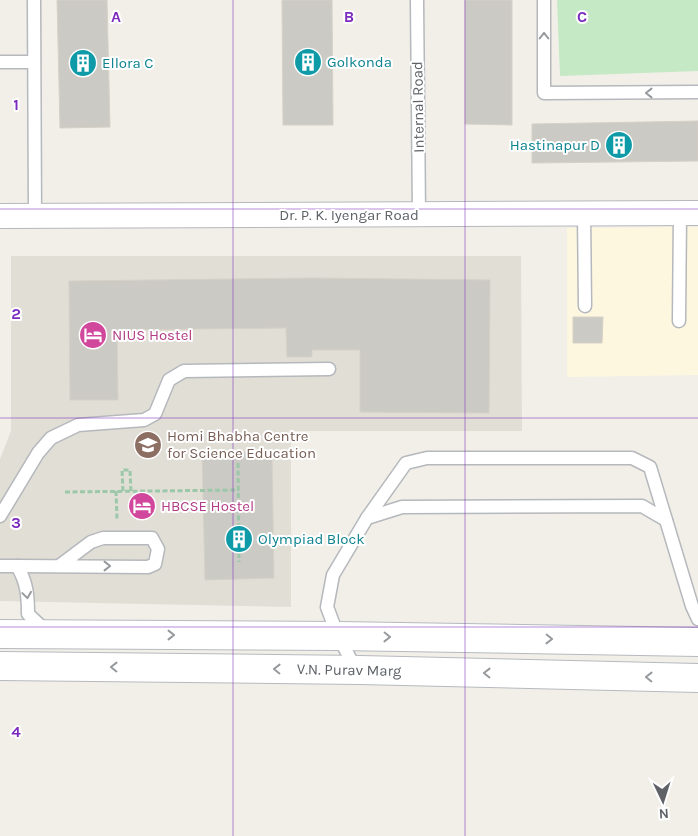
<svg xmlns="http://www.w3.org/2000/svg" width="698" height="836" font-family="Karla,sans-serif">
	<rect width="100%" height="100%" fill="#f1efe8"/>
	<!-- commercial -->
	<path fill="#fef7e0" d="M698,227V375L567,377V228Z"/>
	<!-- education -->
	<path fill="#e1ded6" d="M11,256H521L522,431H291V607L0,601V459L11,431Z"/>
	<!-- green -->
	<path fill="#c5e8c5" d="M557,0H698V71L560,76Z"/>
	<!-- building -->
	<g fill="#cccac5" stroke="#d6d1c6">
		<path d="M57,0H107L110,127L60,128Z"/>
		<path d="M282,0H332L333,125H283Z"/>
		<path d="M465,0H512V125L465,124Z"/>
		<path d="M698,121V161L532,163V124Z"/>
		<path d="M311,278L490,280L489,413L360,412V350H312V357H287L286,328L117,330L118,400H70L69,281Z"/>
		<path d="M573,317H603L602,343H573Z"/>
		<path d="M272,452L274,578L205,580L202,453Z"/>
	</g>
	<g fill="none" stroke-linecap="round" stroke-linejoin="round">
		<!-- lane casing -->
		<g stroke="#b5b8bc" stroke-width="15">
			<g id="lane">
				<path d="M34,0L35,216"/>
				<path d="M417,0L419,214"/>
				<path d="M544,0V93L698,92"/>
				<path d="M0,62H34"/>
				<path d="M584,214L585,306"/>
				<path d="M679,321L680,214"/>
				<path d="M0,516L38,453L51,438L78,425L144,420L155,414L169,380L184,371L329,369"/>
				<path d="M367,518L402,507L642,506L666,520"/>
				<path d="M0,566H17C27,582 28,596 28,614L46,631"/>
				<path d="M17,566L148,567L155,564L158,549L152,538H103L91,542L59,566"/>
				<path d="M359,668L351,660L338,636L327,607L333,575L367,518L406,463L427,458H632L650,467L692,606L698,619"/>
			</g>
		</g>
		<!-- street casing -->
		<g stroke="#b5b8bc" stroke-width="26">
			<path id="street" d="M0,216L698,213"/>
		</g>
		<!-- secondary casing -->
		<g stroke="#b6babf" stroke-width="30">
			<g id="secondary">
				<path d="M0,634L338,636L698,642"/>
				<path d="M0,666L360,670L698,678"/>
			</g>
		</g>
		<!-- path -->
		<g stroke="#9cc7a9" stroke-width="3" stroke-dasharray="5 2.5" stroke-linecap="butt">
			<path d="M238,463L239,562"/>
			<path d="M116,491L117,519"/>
			<path d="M123,491L122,470H130L131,491"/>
			<path d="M65,492L239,490"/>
		</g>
		<!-- lane -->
		<use href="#lane" stroke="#fff" stroke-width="12"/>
		<!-- street -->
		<use href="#street" stroke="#fff" stroke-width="24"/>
		<!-- secondary -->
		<use href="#secondary" stroke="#fff" stroke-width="28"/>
	</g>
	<!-- one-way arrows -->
	<defs><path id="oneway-chevron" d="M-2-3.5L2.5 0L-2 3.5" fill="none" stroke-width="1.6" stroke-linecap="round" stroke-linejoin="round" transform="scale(1.25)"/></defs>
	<g stroke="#979a9d">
		<use href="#oneway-chevron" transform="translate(544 36) rotate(-90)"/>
		<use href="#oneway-chevron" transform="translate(649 93) rotate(180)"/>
		<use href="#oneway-chevron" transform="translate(107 566)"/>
		<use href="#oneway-chevron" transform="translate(27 595) rotate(82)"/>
		<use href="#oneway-chevron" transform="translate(171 635)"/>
		<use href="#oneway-chevron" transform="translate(387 637) rotate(1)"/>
		<use href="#oneway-chevron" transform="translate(549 639) rotate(1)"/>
		<use href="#oneway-chevron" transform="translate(114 667) rotate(-179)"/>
		<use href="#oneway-chevron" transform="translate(277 669) rotate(-179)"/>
		<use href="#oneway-chevron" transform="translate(487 673) rotate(-179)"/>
		<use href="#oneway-chevron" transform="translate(649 677) rotate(-179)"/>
	</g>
	<!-- grid -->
	<path fill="none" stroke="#7b2cbf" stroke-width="1" stroke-opacity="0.55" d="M233,0V836M465,0V836M0,209H698M0,418H698M0,627H698"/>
	<!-- icons -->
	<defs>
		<g id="building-disc" transform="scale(1.4375)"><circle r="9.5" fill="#0f9aa8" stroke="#fff"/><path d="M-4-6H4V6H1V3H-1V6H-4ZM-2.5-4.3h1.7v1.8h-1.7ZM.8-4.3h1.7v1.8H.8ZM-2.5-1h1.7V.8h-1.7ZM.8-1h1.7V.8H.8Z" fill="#fff"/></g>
		<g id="hotel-disc" transform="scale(1.4375)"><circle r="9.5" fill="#d1479c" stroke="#fff"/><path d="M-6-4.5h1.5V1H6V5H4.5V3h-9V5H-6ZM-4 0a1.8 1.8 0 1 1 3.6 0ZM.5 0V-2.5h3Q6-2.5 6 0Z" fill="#fff"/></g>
		<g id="university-disc" transform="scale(1.4375)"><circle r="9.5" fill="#8d6e63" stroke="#fff"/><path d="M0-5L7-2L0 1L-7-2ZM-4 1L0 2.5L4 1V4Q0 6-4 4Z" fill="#fff"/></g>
	</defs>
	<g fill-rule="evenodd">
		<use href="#building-disc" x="308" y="62"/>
		<use href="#building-disc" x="83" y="63"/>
		<use href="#building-disc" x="619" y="145"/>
		<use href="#hotel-disc" x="93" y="335"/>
		<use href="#university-disc" x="148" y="445"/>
		<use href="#hotel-disc" x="142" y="506"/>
		<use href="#building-disc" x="239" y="539"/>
	</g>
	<g text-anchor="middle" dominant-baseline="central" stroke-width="4" stroke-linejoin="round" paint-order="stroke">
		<!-- culture labels -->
		<g font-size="15" fill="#0d838f" stroke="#fff" text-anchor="start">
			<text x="327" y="62">Golkonda</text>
			<text x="102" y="63">Ellora C</text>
			<text x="600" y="145" text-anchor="end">Hastinapur D</text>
			<text x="258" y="539">Olympiad Block</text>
		</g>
		<!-- street labels -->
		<g font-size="15" fill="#5f6368" stroke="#fff">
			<text transform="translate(418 107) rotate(-91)">Internal Road</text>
			<text x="349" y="215">Dr. P. K. Iyengar Road</text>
			<text transform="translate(349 670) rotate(1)">V.N. Purav Marg</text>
		</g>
		<!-- hotel labels -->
		<g font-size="15" fill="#b23c85" stroke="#fff" text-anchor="start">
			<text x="112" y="335">NIUS Hostel</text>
			<text x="161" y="506">HBCSE Hostel</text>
		</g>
		<!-- education labels -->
		<g font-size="15" fill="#785e54" stroke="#fff" text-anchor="start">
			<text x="167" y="436">Homi Bhabha Centre<tspan x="167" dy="17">for Science Education</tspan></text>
		</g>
	</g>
	<g font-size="16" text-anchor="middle" font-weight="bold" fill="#7b2cbf" stroke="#fff" stroke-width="4" stroke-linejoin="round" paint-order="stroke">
		<text x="116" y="22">A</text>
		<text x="349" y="22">B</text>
		<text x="582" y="22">C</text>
		<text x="16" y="110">1</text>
		<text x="16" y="319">2</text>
		<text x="16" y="528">3</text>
		<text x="16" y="737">4</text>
	</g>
	<!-- north arrow -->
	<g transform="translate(663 801) rotate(176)" stroke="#ffffff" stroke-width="4" paint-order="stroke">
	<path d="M0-4L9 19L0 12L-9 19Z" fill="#5f6368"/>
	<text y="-8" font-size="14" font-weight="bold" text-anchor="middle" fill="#5f6368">N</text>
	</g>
</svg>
